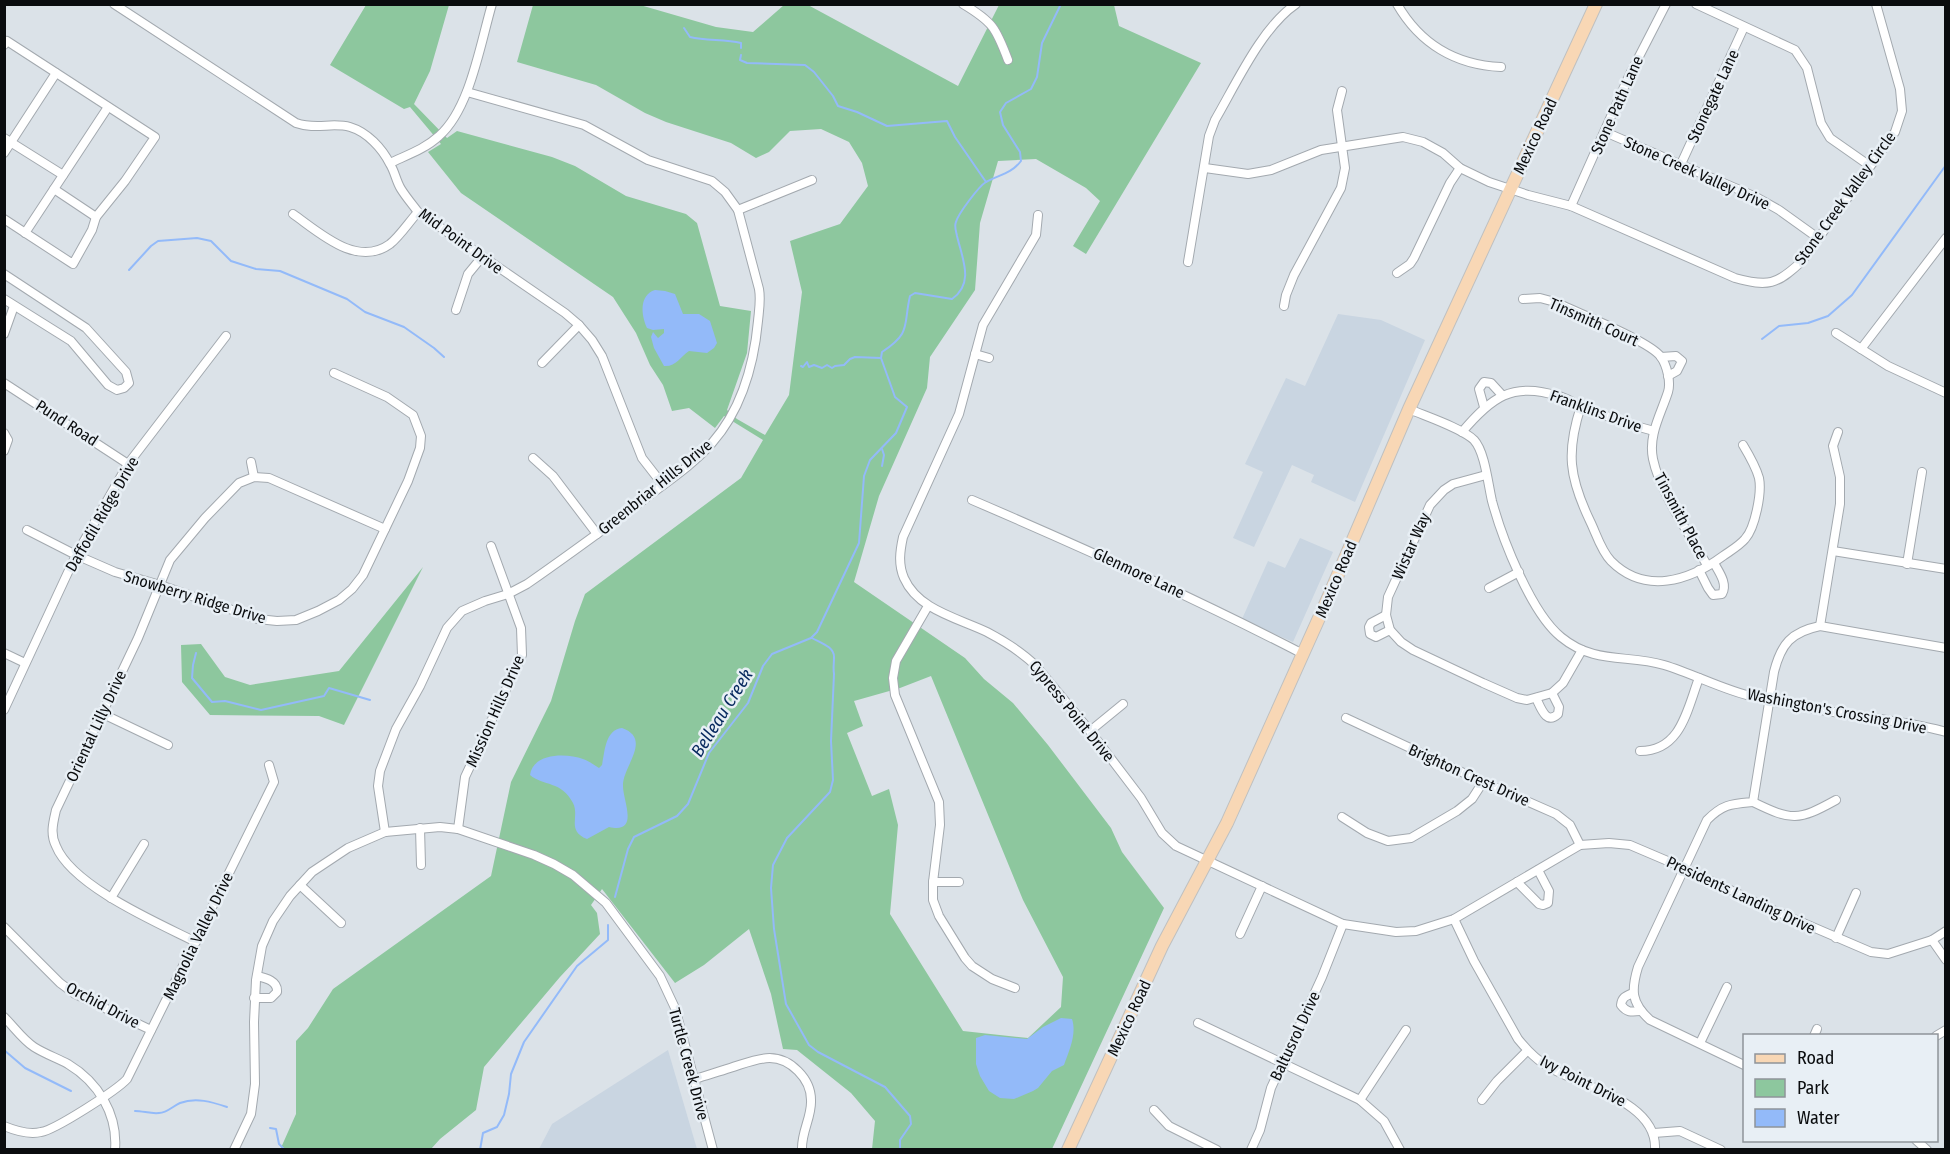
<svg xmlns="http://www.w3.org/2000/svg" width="1950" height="1154" font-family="'Fira Sans Condensed',sans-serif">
	<rect width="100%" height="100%" fill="#dbe2e8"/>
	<!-- built -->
	<g fill="#c9d5e1">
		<path d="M1338,314L1381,320L1425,340L1355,502L1311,482L1314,475L1292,465L1254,547L1233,538L1263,472L1245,464L1286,378L1305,386Z"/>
		<path d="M1300,538L1333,552L1293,642L1242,619L1268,561L1285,568Z"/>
		<path d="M668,1050L697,1149H539L552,1124Z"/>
	</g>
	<!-- green -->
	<g fill="#8dc79e" fill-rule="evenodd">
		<path d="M366,5H449L430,71L414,104L447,138L457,131L552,157L575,166L626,196L686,214L697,223L720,306L751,311L747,353L727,410L737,419L765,435L789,395L802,292L790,241L840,224L868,186L862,163L849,142L821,129L790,131L769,152L756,158L731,143L666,122L645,113L596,85L517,62L533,5H640L716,27L753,32L784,5H808L958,86L999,5H1114L1119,26L1201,63L1086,254L1073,246L1100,201L1086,188L1036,159L998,161L980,223L975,290L930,357L927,388L879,496L854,582L965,658L984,679L1013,703L1048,745L1111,828L1122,852L1164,908L1052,1149H872L875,1121L851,1093L797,1050L783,1049L771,994L749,929L704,965L675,983L602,889L591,905L597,913L600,934L560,977L484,1067L476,1110L440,1139L431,1149L280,1150L296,1114V1041L308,1028L333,989L491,876L511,782L551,701L575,621L585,594L741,478L763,440L724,416L715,428L689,408L672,411L663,385L650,365L636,333L613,297L461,193L428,152L441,144L410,107L404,109L330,65ZM931,676L1023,900L1063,977L1061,1007L1028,1038L963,1031L890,914L898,825L889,789L872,796L847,733L863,726L854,701L900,688Z"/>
		<path d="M423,567L344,725L319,716L210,715L182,682L181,645L201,644L225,677L250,685L339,671Z"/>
	</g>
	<!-- water -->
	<g fill="#93baf9">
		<path d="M655,290L665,291L675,294L683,314H699L710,321L717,343L714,348L707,353L689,351C680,357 676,367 664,366L654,348L651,337L653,332L658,338L664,333V329L653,330L647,328C641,315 639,295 655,290Z"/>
		<path d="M622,728C653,739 622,767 623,786C623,801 640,834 609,827L587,839C566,830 580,817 573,803C562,781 543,786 530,775C533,753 566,753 583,759C589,761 594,765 599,768L602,765C605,751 605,730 622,728Z"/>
		<path d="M1061,1018L1072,1019C1077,1034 1069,1051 1064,1065L1052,1071L1038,1088L1033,1091L1014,1099L1000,1098L989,1091L980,1076L976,1064V1038L985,1035L1027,1039L1043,1027Z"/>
	</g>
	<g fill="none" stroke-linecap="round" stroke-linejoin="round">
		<!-- stream -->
		<g stroke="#93baf9" stroke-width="2">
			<path d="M684,28L690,37C707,41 724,39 741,43V48"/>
			<path d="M741,55L740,60L747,63L805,65L814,72L833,96L838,106L857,112L887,126L947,121L955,137L986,182"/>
			<path d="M129,270L151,246L158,241L197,238L211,241L231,261L256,269L280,271L347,299L365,312L404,327L434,348L444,357"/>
			<path d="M1762,339L1779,326L1808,323L1828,316L1852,295L1946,165"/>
			<path d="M801,366L803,367L807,362L809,367L814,365L822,368L827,365L832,368L835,366L844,365L850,359L855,357L881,358"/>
			<path d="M882,449L884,455L882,466"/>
			<path d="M812,638C821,643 835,647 834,658C834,664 833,668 834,674L831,741L833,780L830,792L787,838L773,865L771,888L774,929L786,1004L809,1045L818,1052L885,1087L910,1116L911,1124L900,1140V1150"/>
			<path d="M196,653L193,665L192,678L212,702L225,701L261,710L324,696L329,688L370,700"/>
			<path d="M615,897L628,849L634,837L677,816L688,804L709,753L748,703L763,666L772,654L811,638L817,632L859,543L864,476L870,460L896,433L907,407L895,397L881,358L882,352C912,332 903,326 910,296L915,293L952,299C975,283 962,258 957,236C956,231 954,226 956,222C958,214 979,186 986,182C999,175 1012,173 1021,161L1020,152L1003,125L1000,112L1006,103L1031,89L1037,77L1042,43L1061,4"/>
			<path d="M4,1050L25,1068L71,1091"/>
			<path d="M135,1111C143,1111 151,1114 159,1113C167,1113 173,1106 180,1103C196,1097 212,1102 227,1107"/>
			<path d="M270,1128L276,1129L279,1144L285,1150"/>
			<path d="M480,1150L483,1133L497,1127L504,1115L509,1094L511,1074L524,1042L577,966L608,940V925"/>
		</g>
		<!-- minor casing -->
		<g stroke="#a3a9af" stroke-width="10">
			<g id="minor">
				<path d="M114,4L296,123C316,130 332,122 350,127C367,132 382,148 390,164C395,172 396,181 401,189C406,197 412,204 418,212L565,313L579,325L592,340L602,356L642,458L663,485"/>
				<path d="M963,4C993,22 996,28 1008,60"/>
				<path d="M1397,4C1420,44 1456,65 1501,67"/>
				<path d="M1696,4L1795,50L1807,68L1821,123L1830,138L1870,166"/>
				<path d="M4,45L7,41L155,137L125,181L96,217L92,230L73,264L4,219"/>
				<path d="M1605,132L1756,197L1779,210L1818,238"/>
				<path d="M4,138L63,175"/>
				<path d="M4,153L56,73"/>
				<path d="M390,163C407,155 425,149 439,136C470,109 480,45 492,4"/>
				<path d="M1681,164L1744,27"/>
				<path d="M1205,168L1248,174L1271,170L1321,150L1403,137L1423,142L1443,153L1460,168L1489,182L1528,195L1571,206L1735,278C1768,287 1777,285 1802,261L1895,132L1902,111L1900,89L1876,4"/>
				<path d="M54,189L96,217"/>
				<path d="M1571,206L1629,76L1666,4"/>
				<path d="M738,210L812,180"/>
				<path d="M293,214C320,233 357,268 390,244C400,236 409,222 418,212"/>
				<path d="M1038,215L1036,235L983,325L959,414L903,537C900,551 898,564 904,578C918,610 958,618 987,632C1004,641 1022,652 1036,666L1090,731L1141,798L1162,833L1176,846L1343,924L1396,932L1416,931L1454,919L1580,845L1609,843L1630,845L1684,868L1766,907L1871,952L1888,954L1932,940L1946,931"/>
				<path d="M25,233L108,107"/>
				<path d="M1188,262L1209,136L1215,120C1236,84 1262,27 1296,4"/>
				<path d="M1397,273L1410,264L1414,258L1450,183L1460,168"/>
				<path d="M4,274L86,328L126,372L129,383L124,388L117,390L108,385L71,341L4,299"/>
				<path d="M1523,299L1540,298L1555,302C1575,312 1650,341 1661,357C1667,366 1671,382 1668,392C1661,414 1648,435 1653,459C1660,493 1690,535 1707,565"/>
				<path d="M1284,306L1286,295L1294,275L1341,188L1345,168L1337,110L1342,91"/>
				<path d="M456,310L468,274L482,257"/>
				<path d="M1836,333L1888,366L1946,393"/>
				<path d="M4,334L14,306"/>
				<path d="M1861,349L1946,238"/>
				<path d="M975,354L989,358"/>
				<path d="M1661,357L1676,356L1682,361L1677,371L1668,376"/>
				<path d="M542,363L579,325"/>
				<path d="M4,383L128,464"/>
				<path d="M1581,406C1566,452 1569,477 1590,521C1596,533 1601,551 1611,561C1645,595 1689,581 1723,556C1730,551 1739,546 1745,539C1755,528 1762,493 1759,478C1756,467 1749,455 1743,445"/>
				<path d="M1484,407L1479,389L1484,382L1491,383L1502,395"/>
				<path d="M1409,409C1425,416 1462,428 1474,440C1485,452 1488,484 1492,501C1502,538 1531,613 1561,637C1595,665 1627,654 1664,665C1694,674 1723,690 1754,697C1793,707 1834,712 1874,718C1898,722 1923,725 1946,732"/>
				<path d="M1462,432C1491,398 1512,381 1558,396C1567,398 1575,404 1584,407C1607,417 1630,425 1654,431"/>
				<path d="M4,433L8,440L4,451"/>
				<path d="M533,458L553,476L597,534"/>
				<path d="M251,462L254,477"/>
				<path d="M1486,475L1453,484L1444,490L1430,505L1388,597L1386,615L1390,630L1401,642L1413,650L1483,683L1517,698L1527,700L1552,693L1563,683L1582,650"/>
				<path d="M972,500C1084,548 1195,598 1303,654"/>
				<path d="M27,530L76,555L115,572L160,585L258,619L277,621L296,620L318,611L339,600L352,589L363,575L408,481L420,448L421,436L413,415L387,397L334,373"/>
				<path d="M1833,551L1946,569"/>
				<path d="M1907,564L1922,472"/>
				<path d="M1699,570L1708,588L1713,595L1722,594C1728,584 1719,572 1714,563"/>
				<path d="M1489,588L1519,572"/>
				<path d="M928,606L896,661L893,678L895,695L939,802L940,825L933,882V900L939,916L965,958L972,966L992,979L1015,988"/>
				<path d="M1386,615L1371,623L1369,627L1370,634L1376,637L1390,630"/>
				<path d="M1820,626L1840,504V477L1833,446L1838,432"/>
				<path d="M4,653L25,663"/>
				<path d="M1536,698C1541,708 1546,725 1558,714L1559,707L1552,693"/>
				<path d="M4,710L76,555L128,464L226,336"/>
				<path d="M103,714L168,745"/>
				<path d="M1346,718L1483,782L1556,814L1570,825L1580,845"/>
				<path d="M1090,731L1123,704"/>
				<path d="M1640,751C1681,751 1687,710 1699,678"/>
				<path d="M1753,802C1792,821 1798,821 1836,800"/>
				<path d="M1342,817L1367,833L1388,841L1411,838L1457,811L1472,799L1483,782"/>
				<path d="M420,828L421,865"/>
				<path d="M458,829L465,777L522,655L521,628L491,546"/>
				<path d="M385,832L378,786L380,771L396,729L420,686L447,628L462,611L485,601L508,594L527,584C566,557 604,529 642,501C665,483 693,465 712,443C741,410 754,364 758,321C759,310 761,300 759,289L738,210L725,192L712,181L648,160L584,125L467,92"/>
				<path d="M933,882H959"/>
				<path d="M1517,882L1539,904L1543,905L1548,903L1549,891L1538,870"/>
				<path d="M300,885L341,923"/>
				<path d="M111,898L144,844"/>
				<path d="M1454,919L1474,961L1518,1039C1527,1050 1536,1060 1549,1067C1582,1087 1658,1101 1655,1150"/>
				<path d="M4,927L60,983L75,994L151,1030"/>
				<path d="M1240,934L1262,886"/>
				<path d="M1836,938L1856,893"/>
				<path d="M1932,940L1946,960"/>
				<path d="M196,942C158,923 72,886 56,846C50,834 53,823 56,810L138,638L170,560L205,518L239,483L254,477L269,478L385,529"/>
				<path d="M1633,993C1626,996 1622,997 1621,1005C1627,1013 1632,1012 1641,1011"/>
				<path d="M254,998H271L277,992C278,981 266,978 257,976"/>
				<path d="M4,1017C14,1027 23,1040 34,1047C45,1054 57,1058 68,1064C98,1082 118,1114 115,1150"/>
				<path d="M1198,1023L1360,1100L1384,1121L1400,1150"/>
				<path d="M1814,1036L1817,1029"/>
				<path d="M1936,1036L1946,1030"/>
				<path d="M1700,1043L1727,987"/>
				<path d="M1744,1065L1650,1020C1631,1003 1631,990 1638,967L1707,820C1723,804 1731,804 1753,802L1774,672C1781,644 1791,632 1820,626L1946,648"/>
				<path d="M695,1079C707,1075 718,1072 730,1068C756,1060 776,1049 798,1071C806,1079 811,1089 811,1100C812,1117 801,1132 802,1150"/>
				<path d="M1360,1100L1406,1030"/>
				<path d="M1482,1100L1497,1081L1527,1051"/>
				<path d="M1154,1110L1169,1126L1217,1150"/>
				<path d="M4,1126C16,1131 29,1135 41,1132C55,1130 117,1090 127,1079L274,782L269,765"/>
				<path d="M1654,1133L1680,1131L1721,1150"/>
				<path d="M1916,1140L1927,1150"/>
				<path d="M234,1150L251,1114L255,1084L254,1022L256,980L262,946L273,921L290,896L312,872L348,848L385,832L440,827L458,829L534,855L554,864L573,875L606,903L660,976L675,1008L713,1150"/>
				<path d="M1251,1150L1260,1130L1271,1088L1322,977L1343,924"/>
			</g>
		</g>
		<!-- primary casing -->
		<g stroke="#bfc0c0" stroke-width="14">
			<path id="primary" d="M1068,1150L1162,946L1227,823L1328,598L1409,409L1596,4"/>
		</g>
		<!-- minor -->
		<use href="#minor" stroke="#fff" stroke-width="8"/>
		<!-- primary -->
		<use href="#primary" stroke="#f8d7b5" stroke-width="12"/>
	</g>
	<g text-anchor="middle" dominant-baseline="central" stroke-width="5" stroke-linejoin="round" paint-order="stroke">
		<!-- street labels -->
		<g font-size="16" fill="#0a0c0e" stroke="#e8eff5">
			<text transform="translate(1713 96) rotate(-65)">Stonegate Lane</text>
			<text transform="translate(1617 105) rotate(-66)">Stone Path Lane</text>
			<text transform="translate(1535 136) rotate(-65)">Mexico Road</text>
			<text transform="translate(1697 173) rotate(24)">Stone Creek Valley Drive</text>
			<text transform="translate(1845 198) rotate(-54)">Stone Creek Valley Circle</text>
			<text transform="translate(461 241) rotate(36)">Mid Point Drive</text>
			<text transform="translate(1594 322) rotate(24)">Tinsmith Court</text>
			<text transform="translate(1596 411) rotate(20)">Franklins Drive</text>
			<text transform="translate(67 423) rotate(33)">Pund Road</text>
			<text transform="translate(655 487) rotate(-39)">Greenbriar Hills Drive</text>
			<text transform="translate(102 514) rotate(-60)">Daffodil Ridge Drive</text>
			<text transform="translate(1681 516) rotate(62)">Tinsmith Place</text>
			<text transform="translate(1411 546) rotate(-66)">Wistar Way</text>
			<text transform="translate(1139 573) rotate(25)">Glenmore Lane</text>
			<text transform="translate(1336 579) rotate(-67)">Mexico Road</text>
			<text transform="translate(195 597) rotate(17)">Snowberry Ridge Drive</text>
			<text transform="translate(495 711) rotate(-66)">Mission Hills Drive</text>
			<text transform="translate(1072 711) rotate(51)">Cypress Point Drive</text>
			<text transform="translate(1837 711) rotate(11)">Washington's Crossing Drive</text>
			<text transform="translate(96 726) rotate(-65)">Oriental Lilly Drive</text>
			<text transform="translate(1469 775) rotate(24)">Brighton Crest Drive</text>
			<text transform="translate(1741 895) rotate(25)">Presidents Landing Drive</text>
			<text transform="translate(198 936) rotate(-64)">Magnolia Valley Drive</text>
			<text transform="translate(103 1005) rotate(28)">Orchid Drive</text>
			<text transform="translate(1129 1018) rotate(-65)">Mexico Road</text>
			<text transform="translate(1295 1036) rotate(-65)">Baltusrol Drive</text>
			<text transform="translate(689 1064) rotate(75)">Turtle Creek Drive</text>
			<text transform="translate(1583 1081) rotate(27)">Ivy Point Drive</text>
		</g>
		<!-- water labels -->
		<g font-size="18" font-style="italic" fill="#06285e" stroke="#e8eff5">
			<text transform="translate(722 713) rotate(-58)">Belleau Creek</text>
		</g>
	</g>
	<!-- border -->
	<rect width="1950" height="1154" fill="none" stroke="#0a0c0e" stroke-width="12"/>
	<!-- legend -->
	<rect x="1743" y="1034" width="195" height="108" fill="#e8eff5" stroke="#8f9499" stroke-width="1.5"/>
	<rect x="1755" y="1054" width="30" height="9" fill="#f8d7b5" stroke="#8f9499" stroke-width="1.5"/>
	<text x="1797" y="1064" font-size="18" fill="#0a0c0e">Road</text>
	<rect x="1755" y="1079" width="30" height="18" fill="#8dc79e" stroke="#8f9499" stroke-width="1.5"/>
	<text x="1797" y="1094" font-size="18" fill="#0a0c0e">Park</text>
	<rect x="1755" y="1109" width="30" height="18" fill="#93baf9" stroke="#8f9499" stroke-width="1.5"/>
	<text x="1797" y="1124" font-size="18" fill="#0a0c0e">Water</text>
</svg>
